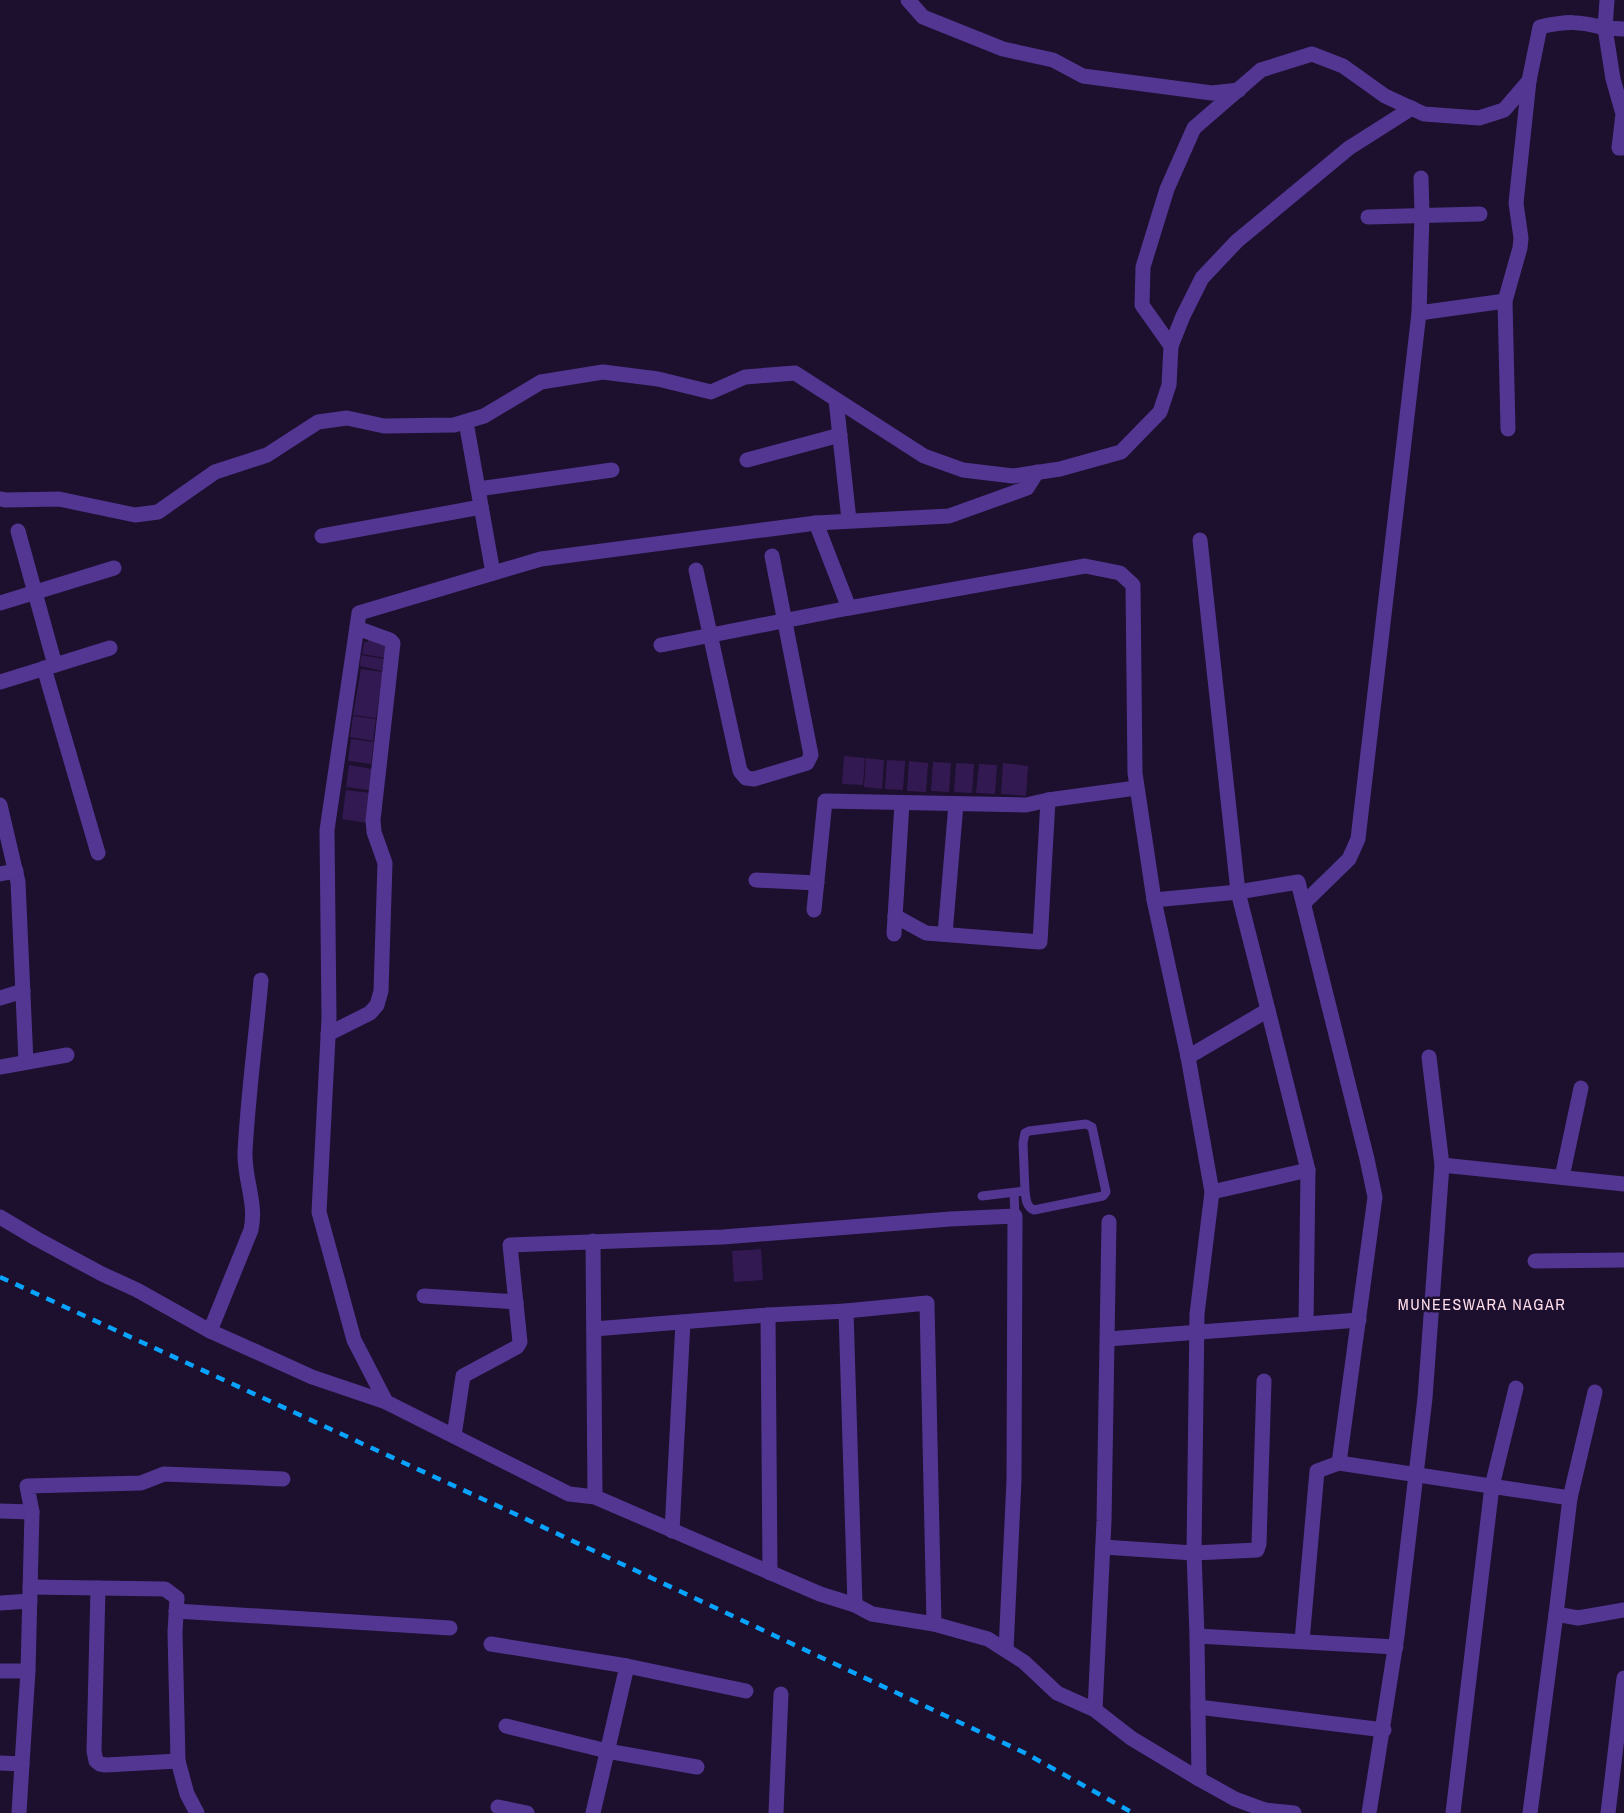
<svg xmlns="http://www.w3.org/2000/svg" width="1624" height="1813" font-family="'Archivo Narrow',sans-serif">
	<rect width="100%" height="100%" fill="#1d0f2e"/>
	<!-- building -->
	<g fill="#331951">
		<path d="M368,639L388,643L386,658L362,654L364,642H368Z"/>
		<path d="M361,655L384,659L382,671L360,666Z"/>
		<path d="M361,669L383,672L376,718L353,715Z"/>
		<path d="M353,716L376,719L373,741L350,737Z"/>
		<path d="M351,739L374,742L371,764L348,761Z"/>
		<path d="M844,756L865,758L863,785L842,784Z"/>
		<path d="M866,758L884,760L882,789L864,787Z"/>
		<path d="M887,760L905,761L903,790L885,789Z"/>
		<path d="M909,761L928,763L926,792L907,791Z"/>
		<path d="M933,762L951,763L949,792L931,791Z"/>
		<path d="M956,763L974,764L972,793L954,792Z"/>
		<path d="M1003,763L1028,766L1026,796L1001,794Z"/>
		<path d="M979,764L997,765L995,794L976,793Z"/>
		<path d="M349,765L372,769L369,790L346,787Z"/>
		<path d="M346,790L371,793L367,823L342,819Z"/>
		<path d="M761,1249L763,1280L734,1282L732,1251Z"/>
	</g>
	<g fill="none" stroke-linecap="round" stroke-linejoin="round">
		<!-- lane -->
		<g stroke="#523692" stroke-width="9">
			<path d="M1014,1193L1015,1216"/>
			<path d="M982,1196L1025,1191C1026,1199 1026,1207 1034,1210L1103,1196L1106,1192L1092,1127L1086,1124L1029,1131L1025,1133L1023,1143L1025,1191"/>
		</g>
		<!-- street -->
		<g stroke="#523692" stroke-width="15">
			<path d="M908,0L923,17L1003,49L1053,60L1083,76L1212,93L1239,90"/>
			<path d="M1624,29L1605,28L1613,79L1623,114L1619,148H1624"/>
			<path d="M1368,217L1480,214"/>
			<path d="M1419,313L1505,301"/>
			<path d="M1171,346L1183,316L1202,278L1237,241L1349,148L1412,108"/>
			<path d="M836,400L849,520"/>
			<path d="M466,422L493,573"/>
			<path d="M1508,429L1505,301L1520,248L1521,238L1516,203L1529,81"/>
			<path d="M747,460L840,435"/>
			<path d="M478,489L612,470"/>
			<path d="M0,499L6,500L59,499L135,515L158,512L215,472L267,455L318,422L347,418L384,426L454,425L484,416L541,382L603,372L658,379L711,392L745,377L795,373L924,456L963,470L1013,476L1060,469L1121,452L1160,412L1169,385L1171,346L1142,305L1143,267L1167,189L1194,128L1261,70L1312,54L1343,66L1385,96L1424,114L1479,118L1504,110L1529,81L1540,27C1567,21 1578,21 1605,28L1607,0"/>
			<path d="M816,523L849,608L1085,566L1120,573L1133,585L1135,773L1154,900L1238,892L1298,882L1367,1159L1375,1197L1339,1463L1570,1498L1556,1614L1578,1618L1624,1610"/>
			<path d="M18,531L55,665"/>
			<path d="M322,536L481,507"/>
			<path d="M696,570L740,771L746,778L754,779L807,763L811,755L772,556"/>
			<path d="M0,603L114,568"/>
			<path d="M661,645L849,608"/>
			<path d="M44,668L98,853"/>
			<path d="M0,682L110,648"/>
			<path d="M0,805L18,882L26,1062"/>
			<path d="M0,874L16,871"/>
			<path d="M756,880L817,883"/>
			<path d="M1154,900L1188,1057"/>
			<path d="M1304,903L1349,859L1358,839L1419,313L1422,215L1421,178"/>
			<path d="M814,910L825,801L1026,805L1048,800L1136,788"/>
			<path d="M895,916L926,933L1040,942L1048,800"/>
			<path d="M894,934L902,803"/>
			<path d="M945,934L956,804"/>
			<path d="M0,998L23,991"/>
			<path d="M328,1034L370,1013L377,1005L381,991L385,863L374,832L373,820L393,643L390,640L357,628"/>
			<path d="M0,1067L67,1055"/>
			<path d="M1442,1165L1624,1184"/>
			<path d="M1562,1177L1581,1088"/>
			<path d="M1212,1192L1308,1170L1268,1010"/>
			<path d="M0,1217L37,1239L102,1274L137,1290L210,1331L312,1377L386,1402L569,1494L595,1497L820,1594L855,1605L872,1614L934,1624L988,1639L1024,1662L1057,1693L1095,1710L1131,1738L1199,1779L1235,1799L1265,1810L1269,1813"/>
			<path d="M593,1241L595,1497"/>
			<path d="M1535,1261L1624,1260"/>
			<path d="M424,1296L516,1302"/>
			<path d="M846,1311L927,1303L934,1624"/>
			<path d="M768,1315L770,1573"/>
			<path d="M1306,1324L1308,1170"/>
			<path d="M594,1329L768,1315L846,1311L855,1605"/>
			<path d="M210,1331L251,1230C257,1203 244,1179 245,1152C248,1095 256,1037 261,980"/>
			<path d="M1108,1339L1359,1320"/>
			<path d="M386,1402L354,1340L319,1212L329,1018L327,830L359,613L541,559L816,523L949,516L1027,488L1037,472"/>
			<path d="M454,1436L463,1376L517,1347L520,1342L510,1245L723,1237L950,1219L1015,1216L1014,1480L1006,1650"/>
			<path d="M1570,1498L1595,1392"/>
			<path d="M0,1511L32,1512"/>
			<path d="M672,1531L683,1322"/>
			<path d="M1103,1547L1194,1553L1257,1550L1259,1544L1264,1381"/>
			<path d="M30,1587L165,1589L177,1598L175,1632L178,1761L187,1794L197,1813"/>
			<path d="M98,1588L94,1751L96,1761L100,1764L106,1765L178,1761"/>
			<path d="M0,1603L30,1601"/>
			<path d="M176,1611L450,1628"/>
			<path d="M1197,1636L1396,1647"/>
			<path d="M1302,1641L1317,1471L1339,1463"/>
			<path d="M491,1644L627,1666L746,1691"/>
			<path d="M0,1671H28L22,1764"/>
			<path d="M28,1671L32,1512L27,1486L141,1483L164,1474L283,1479"/>
			<path d="M1198,1707L1384,1730"/>
			<path d="M1095,1710L1104,1521L1109,1222"/>
			<path d="M506,1726L607,1751L697,1767"/>
			<path d="M0,1763L22,1764L19,1813"/>
			<path d="M1199,1779L1197,1636L1194,1553L1197,1314L1212,1192L1188,1057L1268,1010L1238,892L1200,540"/>
			<path d="M498,1807L527,1813"/>
			<path d="M1265,1810L1294,1813"/>
			<path d="M593,1813L627,1666"/>
			<path d="M776,1813L781,1694"/>
			<path d="M1369,1813L1397,1636L1425,1398L1442,1165L1429,1057"/>
			<path d="M1453,1813L1492,1486L1516,1388"/>
			<path d="M1530,1813L1556,1614"/>
			<path d="M1608,1813L1624,1678"/>
		</g>
		<!-- rail -->
		<path stroke="#08a4ff" stroke-width="4.5" stroke-dasharray="9 8" stroke-linecap="butt" d="M0,1277L513,1513L1025,1753L1133,1813"/>
	</g>
	<g text-anchor="middle" dominant-baseline="central" stroke-width="5" stroke-linejoin="round" paint-order="stroke">
		<!-- neighbourhood labels -->
		<g font-size="16" letter-spacing="1.5" fill="#ffdeea" stroke="#1d0f2e">
			<text x="1482" y="1304">MUNEESWARA NAGAR</text>
		</g>
	</g>
</svg>
